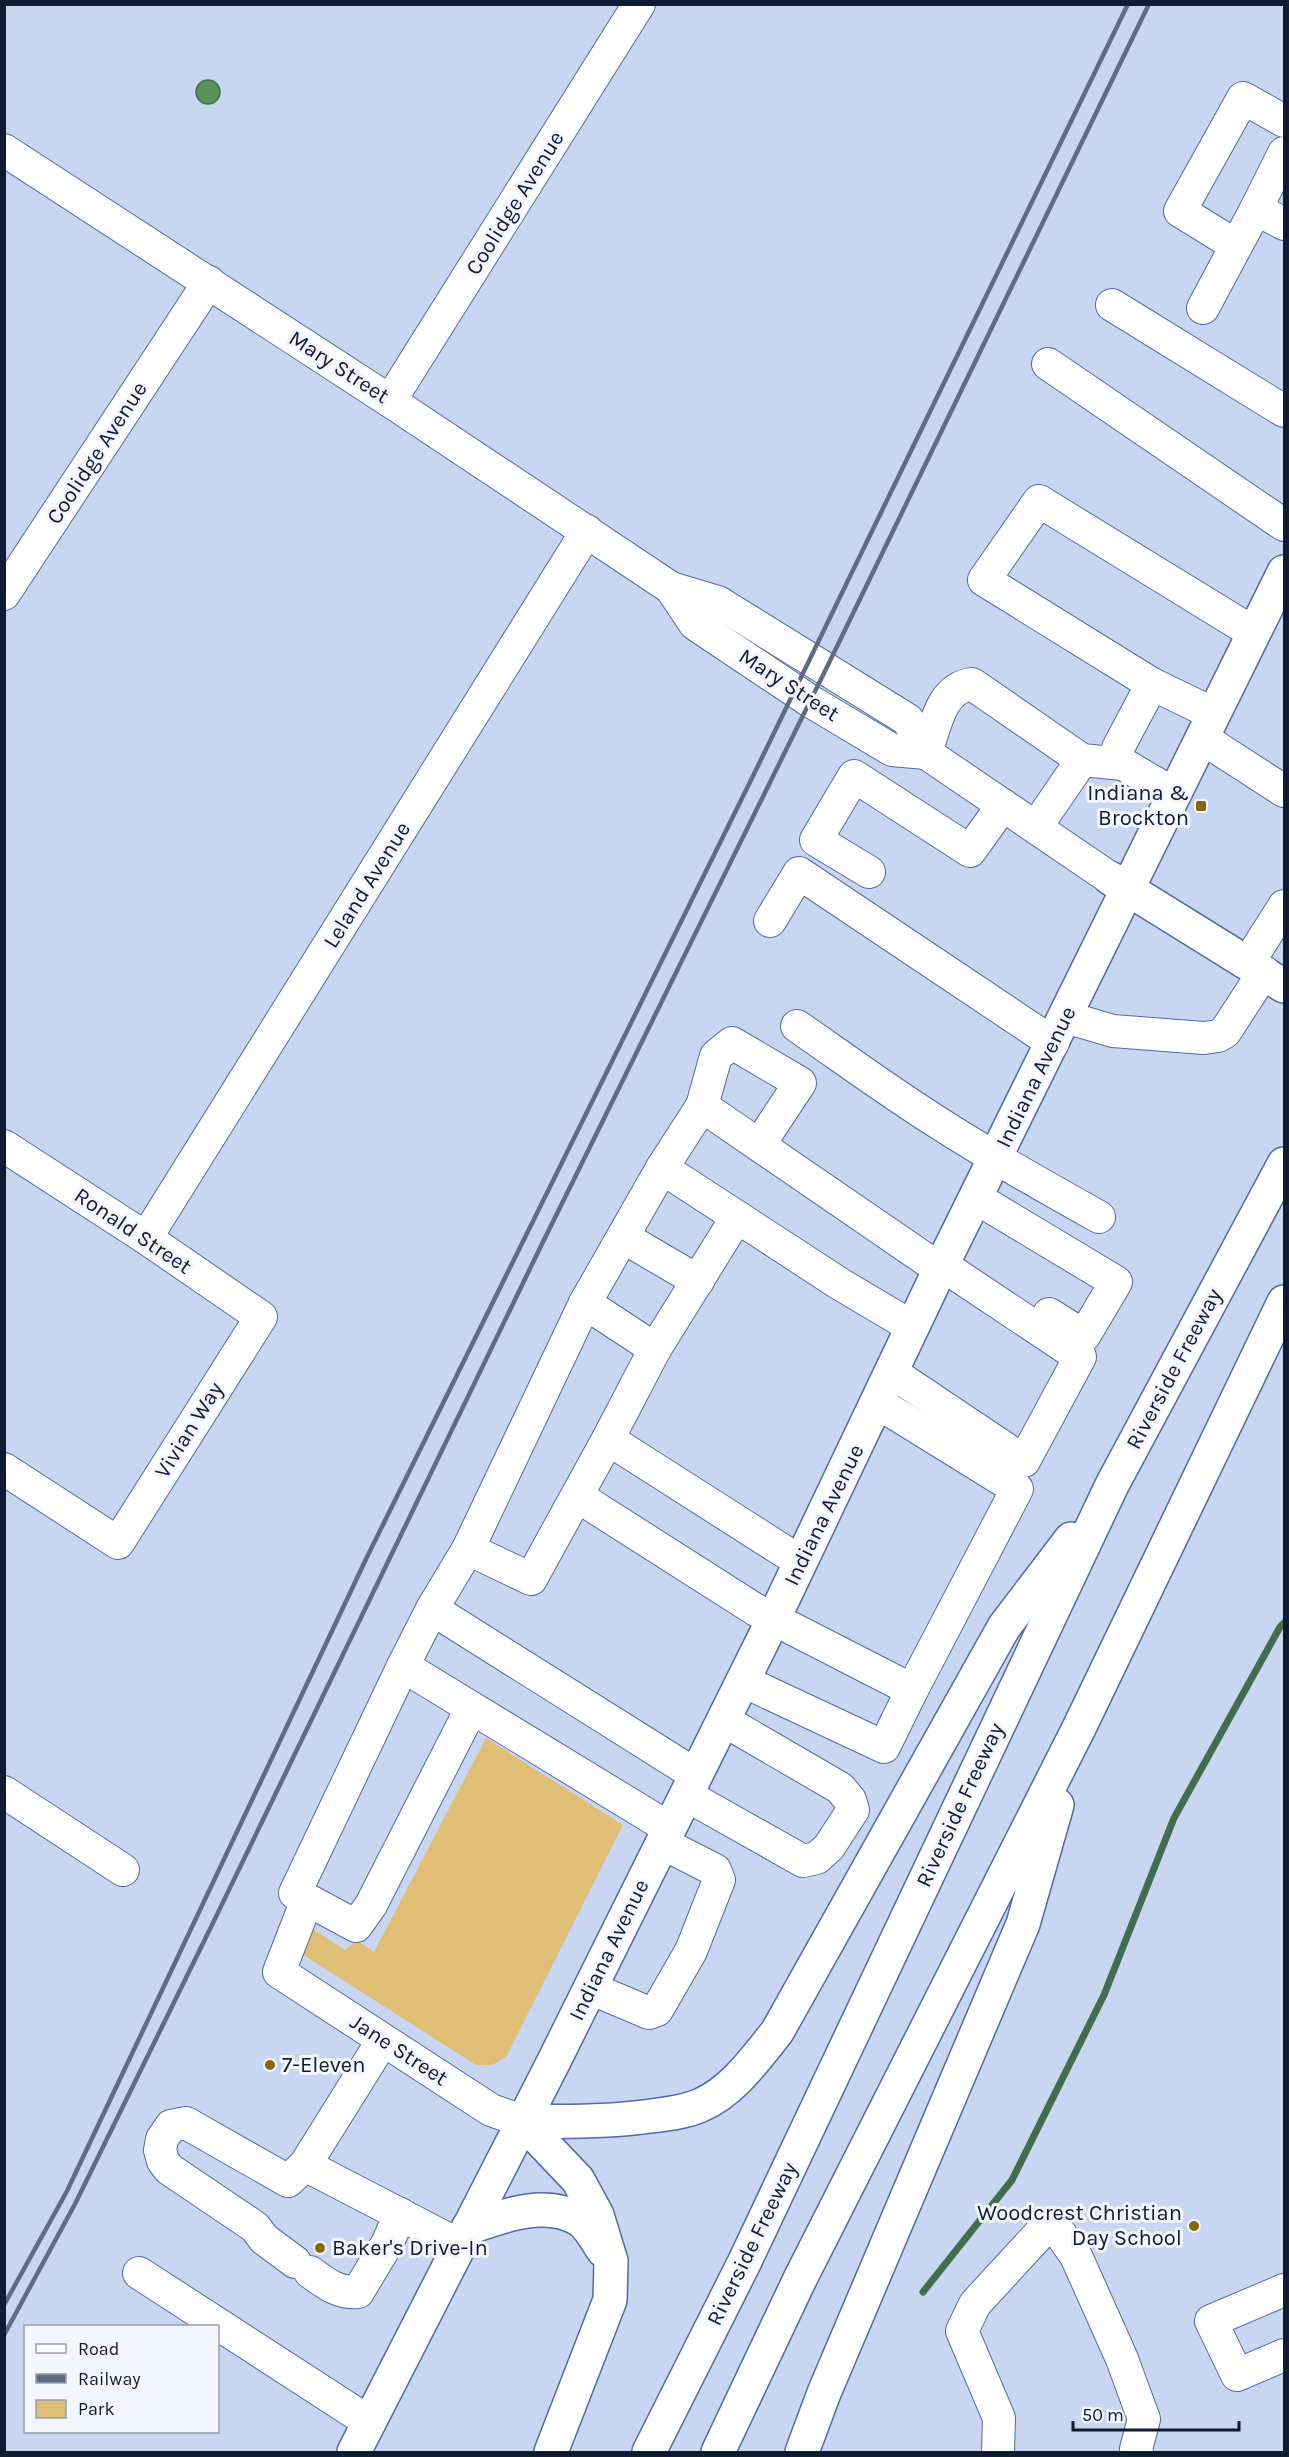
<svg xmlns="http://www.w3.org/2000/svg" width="1289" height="2457" font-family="Karla,sans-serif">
	<rect width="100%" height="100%" fill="#c8d6f2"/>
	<!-- green -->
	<path fill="#e0be76" d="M486,1738L623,1825L506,2057L492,2065H476L280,1940L295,1917L345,1950L357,1940L374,1952Z"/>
	<!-- water -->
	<circle fill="#579359" stroke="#416f4e" stroke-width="1.5" cx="208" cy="92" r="12"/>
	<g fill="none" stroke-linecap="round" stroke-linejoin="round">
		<!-- stream -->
		<path stroke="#416f4e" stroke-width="7" d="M923,2292L1012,2180L1104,1995L1174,1818L1280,1627L1284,1623"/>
		<!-- minor casing -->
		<g stroke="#4f6baa" stroke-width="34">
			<g id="minor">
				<path d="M4,150L390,401L671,588L718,602L908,720L926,753L1107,876"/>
				<path d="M1256,209L1284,153"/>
				<path d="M1235,245L1180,211L1243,98L1284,121"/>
				<path d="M1112,305L1284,411"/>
				<path d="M1203,308L1256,209L1284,224"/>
				<path d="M1048,364L1284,525"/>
				<path d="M390,401L639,4"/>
				<path d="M671,588L695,624L810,701L892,750L926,753"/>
				<path d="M4,594L209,282"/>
				<path d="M1152,684L1118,748L1117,757L1123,764L1174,794"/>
				<path d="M1214,714L1152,684L984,580L1039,501L1254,633"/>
				<path d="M1202,738L1284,791"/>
				<path d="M926,753C935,728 940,688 972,684L1082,760L1123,764"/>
				<path d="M1036,827L1082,760"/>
				<path d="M869,872L816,840L854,776L970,851L1003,805"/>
				<path d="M770,921L799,873L1053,1043"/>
				<path d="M1248,963L1284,906"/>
				<path d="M1065,1017L1113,1031L1204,1038L1218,1036L1225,1032L1264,972"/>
				<path d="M797,1026C846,1060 895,1096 945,1127C995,1159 1047,1188 1099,1217"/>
				<path d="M702,1106L716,1056L732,1043L800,1083L759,1145"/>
				<path d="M4,1146L146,1238L261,1317L118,1543L4,1469"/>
				<path d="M662,1168L702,1106L928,1261L954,1273L1080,1357L1024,1461L891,1372"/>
				<path d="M976,1198L1116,1282L1084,1336L1049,1314"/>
				<path d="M623,1237L698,1281"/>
				<path d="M146,1238L587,531"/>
				<path d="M655,1349L737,1217"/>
				<path d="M608,1439L785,1552L802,1560"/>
				<path d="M577,1496L756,1610L912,1690L1017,1489L878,1403"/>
				<path d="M468,1549L585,1303"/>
				<path d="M432,1609L468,1549L531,1579L608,1439L655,1349L585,1303L662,1168L840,1284L899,1319L913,1324"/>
				<path d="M403,1666L295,1893L356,1926L371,1905L471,1709"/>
				<path d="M743,1681L884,1747L912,1690"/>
				<path d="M4,1792L123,1870"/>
				<path d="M686,1795L803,1861L817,1858L829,1847L853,1810L850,1800L840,1788L723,1720"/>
				<path d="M669,1828L403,1666L432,1609L696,1775"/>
				<path d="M307,1900L279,1972L491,2110L522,2121"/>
				<path d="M590,1988L649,2013L657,2010L691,1951L719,1880L715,1870L662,1843"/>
				<path d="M383,2040L305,2165L459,2245"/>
				<path d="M295,2262L264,2239L255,2227L169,2169L163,2161L160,2150L162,2139L171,2126L186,2123L288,2181L305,2165"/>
				<path d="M310,2272C325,2283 339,2294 358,2292L388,2242L400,2214"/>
				<path d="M139,2273L369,2422"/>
				<path d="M1284,2290L1211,2321L1237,2375L1284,2355"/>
				<path d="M998,2452L999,2418L962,2331L975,2304L1045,2228L1059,2232L1076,2256L1122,2359L1144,2419L1136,2449L1137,2452"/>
			</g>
		</g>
		<!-- major casing -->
		<g stroke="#4f6baa" stroke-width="36">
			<g id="major">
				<path d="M1110,878L1284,986"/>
				<path d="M354,2452L553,2063L773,1620L941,1267L1284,572"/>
			</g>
		</g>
		<!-- highway casing -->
		<g stroke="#4f6baa" stroke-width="36">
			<g id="highway">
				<path d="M522,2121C565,2122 608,2122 651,2116C667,2114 686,2112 701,2105C733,2091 756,2058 777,2032L1004,1627L1071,1539"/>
				<path d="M522,2121L578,2180L597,2215L611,2261L610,2300L551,2452"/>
				<path d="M468,2228C502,2216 546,2199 580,2220C589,2226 597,2241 603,2250"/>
				<path d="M649,2452L744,2263L1112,1485L1284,1164"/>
				<path d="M718,2452L799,2281L1079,1728L1284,1302"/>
				<path d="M802,2452L824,2393L1023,1924L1057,1805"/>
			</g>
		</g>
		<!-- minor -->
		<use href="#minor" stroke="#fff" stroke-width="32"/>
		<!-- major -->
		<use href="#major" stroke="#fff" stroke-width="33"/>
		<!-- highway -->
		<use href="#highway" stroke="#fff" stroke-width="33"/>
		<!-- rail -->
		<g stroke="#606c86" stroke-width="4.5">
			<path d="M4,2305L67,2191L367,1557L754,774L1128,4"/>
			<path d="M4,2335L75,2204L211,1927L540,1248L826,669L1149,4"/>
		</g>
	</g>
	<!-- markers -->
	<g fill="#896603" stroke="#f3f6fe" stroke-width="2">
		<rect x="1195" y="800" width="12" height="12" rx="3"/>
		<circle cx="270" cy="2065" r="6"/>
		<circle cx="1194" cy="2226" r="6"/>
		<circle cx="320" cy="2248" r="6"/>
	</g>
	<g text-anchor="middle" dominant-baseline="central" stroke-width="6" stroke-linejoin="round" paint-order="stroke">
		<!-- street labels -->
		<g font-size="22" fill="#0f1a33" stroke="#f3f6fe">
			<text transform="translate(515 203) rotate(-58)">Coolidge Avenue</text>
			<text transform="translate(339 367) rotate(33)">Mary Street</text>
			<text transform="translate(97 453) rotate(-57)">Coolidge Avenue</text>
			<text transform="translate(789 685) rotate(33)">Mary Street</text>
			<text transform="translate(367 885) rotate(-58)">Leland Avenue</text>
			<text transform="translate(1036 1077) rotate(-64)">Indiana Avenue</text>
			<text transform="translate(133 1231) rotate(34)">Ronald Street</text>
			<text transform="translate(1174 1369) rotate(-62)">Riverside Freeway</text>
			<text transform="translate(189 1430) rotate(-58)">Vivian Way</text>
			<text transform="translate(824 1515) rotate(-64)">Indiana Avenue</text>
			<text transform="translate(960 1805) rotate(-65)">Riverside Freeway</text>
			<text transform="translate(609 1950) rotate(-64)">Indiana Avenue</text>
			<text transform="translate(399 2050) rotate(33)">Jane Street</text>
			<text transform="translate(752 2244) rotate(-64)">Riverside Freeway</text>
		</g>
		<!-- poi labels -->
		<g font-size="22" fill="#0f1a33" stroke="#f3f6fe" text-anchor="end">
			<text x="1189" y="793">Indiana &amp;<tspan x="1189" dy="25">Brockton</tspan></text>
			<text x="282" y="2065" text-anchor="start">7-Eleven</text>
			<text x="1182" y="2213">Woodcrest Christian<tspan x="1182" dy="25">Day School</tspan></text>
			<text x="332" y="2248" text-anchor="start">Baker's Drive-In</text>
		</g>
	</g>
	<!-- border -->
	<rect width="1289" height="2457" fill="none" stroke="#0f1a33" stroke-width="12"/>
	<!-- legend -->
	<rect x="24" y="2325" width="195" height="108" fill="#f3f6fe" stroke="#989ead" stroke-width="1.5"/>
	<rect x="36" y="2344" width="30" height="9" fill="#ffffff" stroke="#989ead" stroke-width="1.5"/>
	<text x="78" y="2355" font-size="18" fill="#0f1a33">Road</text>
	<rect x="36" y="2374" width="30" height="9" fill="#606c86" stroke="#989ead" stroke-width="1.5"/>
	<text x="78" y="2385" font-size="18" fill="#0f1a33">Railway</text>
	<rect x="36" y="2400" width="30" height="18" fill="#e0be76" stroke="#989ead" stroke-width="1.5"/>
	<text x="78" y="2415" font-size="18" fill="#0f1a33">Park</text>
	<!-- scale -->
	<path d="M1073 2421v9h166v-9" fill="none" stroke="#0f1a33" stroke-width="3"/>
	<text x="1082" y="2421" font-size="18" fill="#0f1a33" stroke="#f3f6fe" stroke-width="4.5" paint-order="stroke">50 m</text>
</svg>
